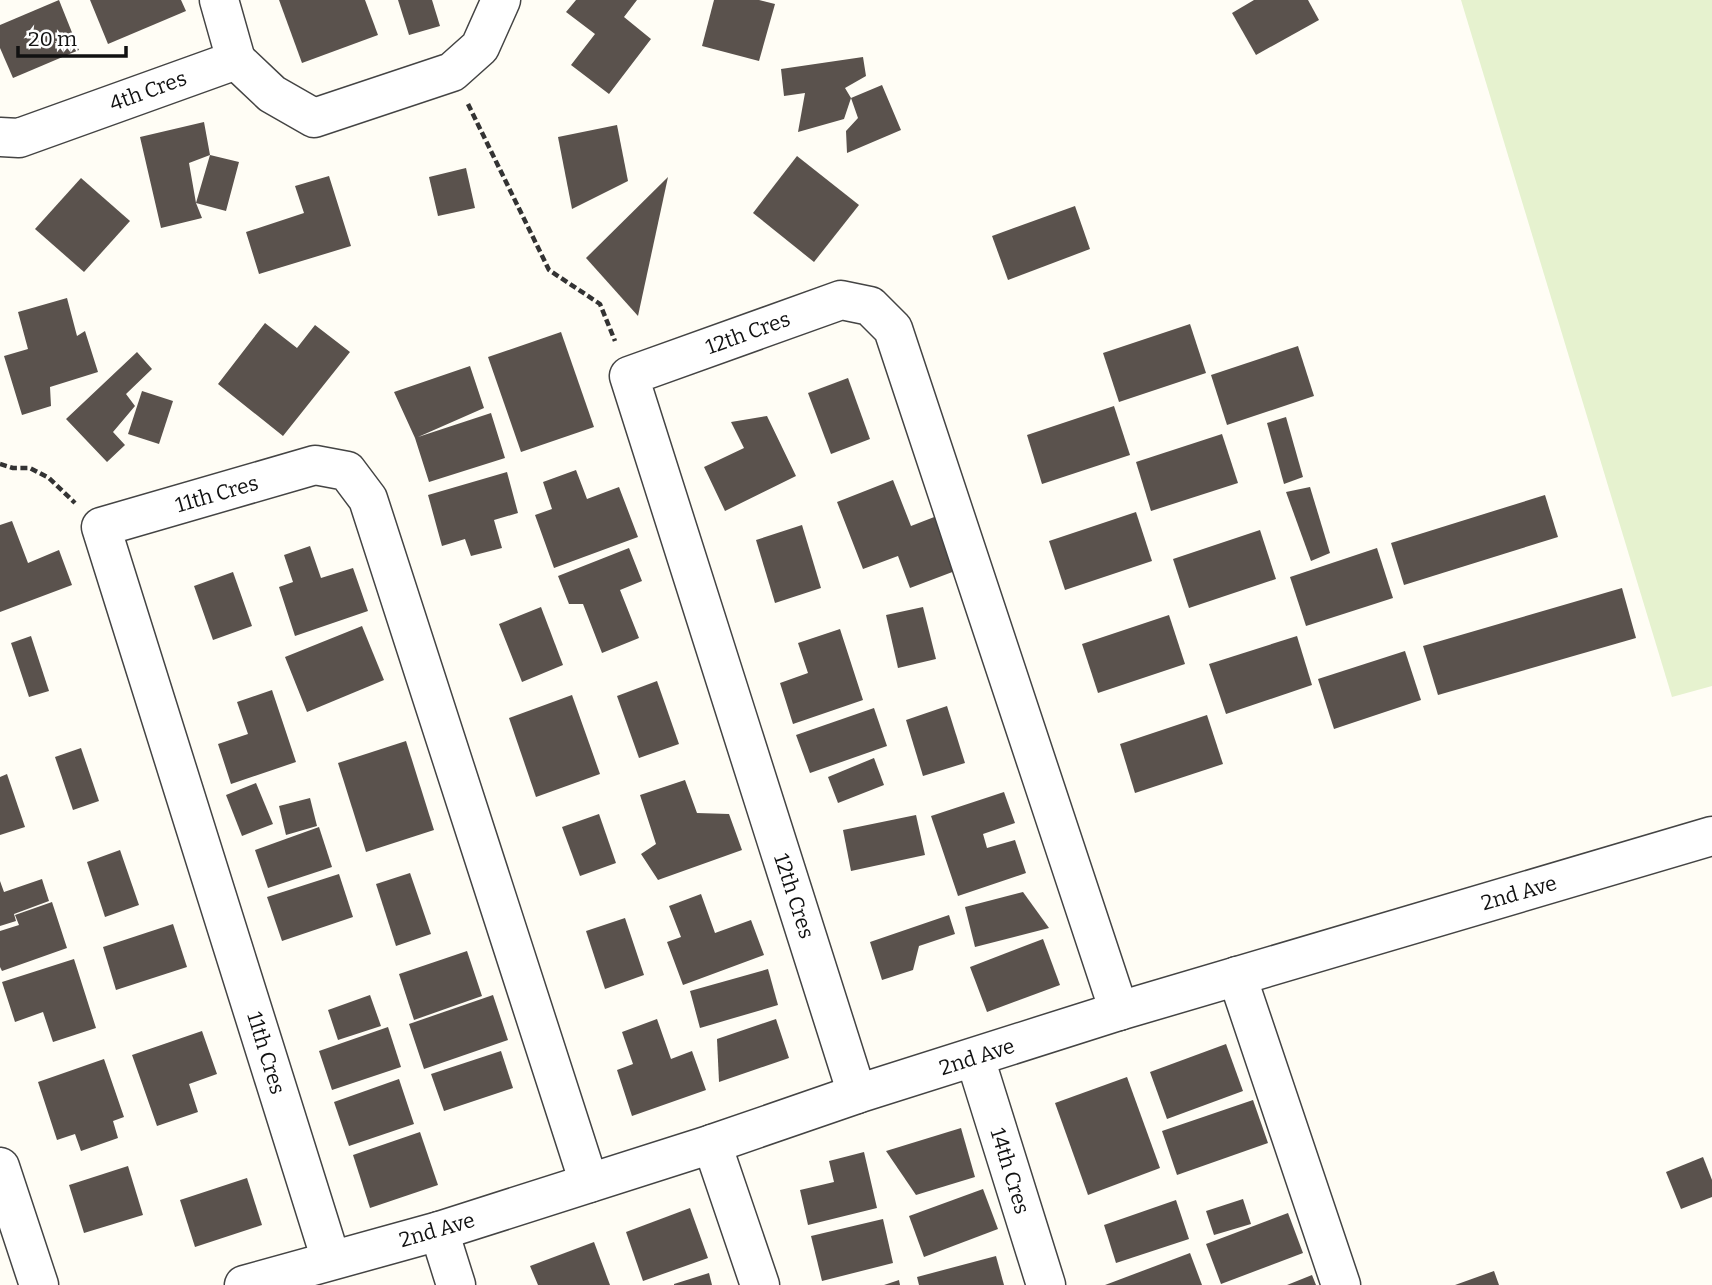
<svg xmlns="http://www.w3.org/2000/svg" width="1712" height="1285" font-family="Bitter,serif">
	<rect width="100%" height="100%" fill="#fffdf5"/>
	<!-- pitch -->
	<path fill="#e6f2cf" d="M1461,0H1712V686L1672,697Z"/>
	<!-- building -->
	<g fill="#5a524d">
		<path d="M59,0L79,50L13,78L0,48V25Z"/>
		<path d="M90,0H181L186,11L108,44Z"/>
		<path d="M279,0H365L378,35L302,63Z"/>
		<path d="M398,0H432L440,26L409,35Z"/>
		<path d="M576,0H637L624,17L651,39L609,94L571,65L595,34L566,12Z"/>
		<path d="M714,0H759L775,4L759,61L702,46Z"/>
		<path d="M1254,0H1308L1319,20L1256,55L1232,13Z"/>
		<path d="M863,57L866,76L845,88L851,98L844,119L798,132L805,93L784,96L781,69Z"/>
		<path d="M882,85L901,130L847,153L846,131L858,118L851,98Z"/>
		<path d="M204,122L210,155L189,163L196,203L210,155L239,162L226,211L196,203L202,218L161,228L140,137Z"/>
		<path d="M617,125L628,181L572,209L558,137Z"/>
		<path d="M797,156L859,205L814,262L753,213Z"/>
		<path d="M466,168L475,208L438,216L429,177Z"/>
		<path d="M329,176L351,246L259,274L246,232L304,213L295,186Z"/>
		<path d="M668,177L638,316L586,258Z"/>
		<path d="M81,178L130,221L84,272L35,229Z"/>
		<path d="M1075,206L1090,249L1008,280L992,236Z"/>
		<path d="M67,298L77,336L85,331L98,372L50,387L51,406L22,415L4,356L28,349L18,312Z"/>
		<path d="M265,323L297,348L315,325L350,352L283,436L218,384Z"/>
		<path d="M1190,324L1206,373L1119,402L1103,353Z"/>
		<path d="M561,332L594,427L521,452L488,357Z"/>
		<path d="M1298,346L1314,396L1227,425L1211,375Z"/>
		<path d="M137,352L152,369L126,394L135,406L113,432L125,445L107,462L66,419Z"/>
		<path d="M470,366L484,408L418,437L491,413L505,458L429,482L415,438L394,392Z"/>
		<path d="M848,378L870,439L831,454L808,393Z"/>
		<path d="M142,391L173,401L159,444L128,434Z"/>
		<path d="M1114,406L1130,455L1042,484L1027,435Z"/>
		<path d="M767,416L796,476L725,511L704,467L744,448L731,422Z"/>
		<path d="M1286,417L1303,477L1284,484L1267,423Z"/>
		<path d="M1222,434L1238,483L1151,511L1136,462Z"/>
		<path d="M576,470L587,499L619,487L638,537L554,568L535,515L552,509L543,482Z"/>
		<path d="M507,472L518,513L494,520L502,548L471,556L465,539L442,546L428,495Z"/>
		<path d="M893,480L911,526L942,514L963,568L910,588L898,556L863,569L837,502Z"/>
		<path d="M1310,487L1330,553L1311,561L1286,492Z"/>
		<path d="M1545,495L1558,537L1404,585L1391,543Z"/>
		<path d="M1136,512L1152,561L1065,590L1049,541Z"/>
		<path d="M12,521L28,563L59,550L72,585L0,612V525Z"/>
		<path d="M802,525L821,588L775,603L756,540Z"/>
		<path d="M1260,530L1276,579L1189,608L1173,559Z"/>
		<path d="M310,546L321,578L353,568L368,611L295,636L279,587L293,582L284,555Z"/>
		<path d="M629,548L642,581L620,590L639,638L602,653L583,604H569L558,576Z"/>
		<path d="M1377,548L1393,598L1306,626L1290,577Z"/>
		<path d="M233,572L252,626L213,640L194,586Z"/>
		<path d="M1622,588L1636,638L1438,695L1423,646Z"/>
		<path d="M541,607L563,665L522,682L499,624Z"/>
		<path d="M923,607L936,659L898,668L886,615Z"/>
		<path d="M1169,615L1185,664L1098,693L1082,644Z"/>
		<path d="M362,626L384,680L307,712L285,657Z"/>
		<path d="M840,629L863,700L793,724L780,683L808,673L798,643Z"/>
		<path d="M31,636L49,691L29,697L11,643Z"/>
		<path d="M1297,636L1312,685L1226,714L1209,664Z"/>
		<path d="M1405,651L1421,700L1334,729L1318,679Z"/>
		<path d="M657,681L679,744L639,758L617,696Z"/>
		<path d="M272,690L296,762L231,784L218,744L248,734L237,702Z"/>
		<path d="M572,695L600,774L536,797L509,718Z"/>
		<path d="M947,706L965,763L923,776L906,720Z"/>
		<path d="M874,708L887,746L810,773L796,735Z"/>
		<path d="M1207,715L1223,764L1135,793L1120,744Z"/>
		<path d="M406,741L434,830L366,852L338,763Z"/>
		<path d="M81,748L99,801L73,810L55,757Z"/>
		<path d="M874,758L884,785L838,803L828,777Z"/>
		<path d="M7,774L25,827L0,835V777Z"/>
		<path d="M685,780L697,813L729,814L742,850L658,880L641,854L656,844L640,795Z"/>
		<path d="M256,783L273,824L242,836L226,795Z"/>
		<path d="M1004,792L1015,823L983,834L987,848L1015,840L1026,873L958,896L931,816Z"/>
		<path d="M310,798L317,826L286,835L279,806Z"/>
		<path d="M599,814L616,863L580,876L562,827Z"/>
		<path d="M916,815L925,855L851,871L843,830Z"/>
		<path d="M319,827L332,867L268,888L255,850Z"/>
		<path d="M120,850L139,905L105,917L87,862Z"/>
		<path d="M410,873L431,934L396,946L376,884Z"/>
		<path d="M339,874L353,917L282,941L267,897Z"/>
		<path d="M42,879L49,901L14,914L16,921L0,926V881L4,892Z"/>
		<path d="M1023,892L1049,928L975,947L965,907Z"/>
		<path d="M701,894L715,933L751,920L764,955L683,985L667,942L681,937L669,906Z"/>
		<path d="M52,902L67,948L2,971L0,967V931L19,925L15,915Z"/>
		<path d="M949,915L955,934L919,946L913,970L882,980L870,942Z"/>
		<path d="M625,918L644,975L605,989L586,931Z"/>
		<path d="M173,924L187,967L116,990L103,947Z"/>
		<path d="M1043,939L1060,985L987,1012L970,967Z"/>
		<path d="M467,951L482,996L414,1020L399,974Z"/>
		<path d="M74,959L96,1028L53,1042L43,1012L15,1022L2,982Z"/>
		<path d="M768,969L778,1005L700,1028L690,991Z"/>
		<path d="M370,995L381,1026L338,1040L328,1010Z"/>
		<path d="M493,995L508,1040L424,1069L409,1024Z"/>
		<path d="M657,1019L671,1059L692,1051L706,1090L632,1116L617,1070L633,1064L622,1032Z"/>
		<path d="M776,1019L789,1058L719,1082L717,1039Z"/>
		<path d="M388,1027L401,1067L332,1090L319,1051Z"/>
		<path d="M202,1031L217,1074L189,1084L198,1112L157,1126L132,1055Z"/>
		<path d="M1226,1044L1243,1091L1167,1119L1150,1072Z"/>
		<path d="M501,1051L513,1088L444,1111L431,1074Z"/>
		<path d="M104,1059L124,1117L113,1121L118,1138L81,1151L75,1134L57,1140L38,1082Z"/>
		<path d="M1127,1077L1160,1168L1088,1195L1055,1103Z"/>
		<path d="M399,1079L414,1124L349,1146L334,1102Z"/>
		<path d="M1253,1100L1268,1143L1177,1175L1162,1131Z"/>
		<path d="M961,1128L975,1177L916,1195L886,1151Z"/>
		<path d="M420,1132L438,1185L370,1208L353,1155Z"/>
		<path d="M864,1152L877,1208L808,1225L800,1190L834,1182L829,1161Z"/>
		<path d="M1703,1157L1712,1180V1197L1681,1209L1666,1172Z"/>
		<path d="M128,1166L143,1215L84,1233L69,1185Z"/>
		<path d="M247,1178L262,1225L195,1247L180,1200Z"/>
		<path d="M983,1189L998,1229L924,1257L909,1216Z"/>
		<path d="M1243,1199L1251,1224L1214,1235L1206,1211Z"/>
		<path d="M1176,1200L1189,1239L1116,1263L1104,1225Z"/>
		<path d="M690,1208L708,1258L643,1281L626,1232Z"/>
		<path d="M1288,1213L1303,1253L1221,1284L1206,1244Z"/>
		<path d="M883,1219L893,1263L822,1281L811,1236Z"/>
		<path d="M594,1242L610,1285H538L530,1266Z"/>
		<path d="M1190,1253L1202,1285H1105Z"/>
		<path d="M996,1256L1004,1285H919L917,1277Z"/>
		<path d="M1494,1271L1499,1285H1455Z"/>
		<path d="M709,1273L712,1285H674V1284Z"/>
		<path d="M1312,1275L1316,1285H1287Z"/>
		<path d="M899,1280L900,1285H884Z"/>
	</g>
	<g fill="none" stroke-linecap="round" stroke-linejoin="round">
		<!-- minor casing -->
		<g stroke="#444" stroke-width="41">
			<g id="minor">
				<path d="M236,60L272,94L314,118L452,72L480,47L501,0"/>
				<path d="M0,137L19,138L236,60L219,0"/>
				<path d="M1237,976L1341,1285"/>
				<path d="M975,1058L1046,1285"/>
				<path d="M857,1094L629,376L841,300L870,306L893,329L1119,1011"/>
				<path d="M712,1144L760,1285"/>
				<path d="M0,1167L39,1285"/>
				<path d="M439,1231L456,1285"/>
				<path d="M331,1260L101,527L315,465L347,471L368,499L589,1183"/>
				<path d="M244,1285L439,1231L712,1144L857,1094L1119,1011L1712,836"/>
			</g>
		</g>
		<!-- path -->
		<g stroke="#333" stroke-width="4.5" stroke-dasharray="7 3.5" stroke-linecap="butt">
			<path d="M468,104L549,270L600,304L615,341"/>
			<path d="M0,464L13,468H30L49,478L75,503"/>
		</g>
		<!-- minor -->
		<use href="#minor" stroke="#fff" stroke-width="38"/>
	</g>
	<g text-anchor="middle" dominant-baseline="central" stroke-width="7" stroke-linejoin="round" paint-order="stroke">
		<!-- street labels -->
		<g font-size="21" fill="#111" stroke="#fff">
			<text transform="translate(148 91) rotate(-20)">4th Cres</text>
			<text transform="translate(748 333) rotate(-20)">12th Cres</text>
			<text transform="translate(217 494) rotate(-16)">11th Cres</text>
			<text transform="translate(1519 893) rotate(-16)">2nd Ave</text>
			<text transform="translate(794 896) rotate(72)">12th Cres</text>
			<text transform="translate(266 1053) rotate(73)">11th Cres</text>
			<text transform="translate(977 1057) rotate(-18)">2nd Ave</text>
			<text transform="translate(1010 1171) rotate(73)">14th Cres</text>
			<text transform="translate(437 1230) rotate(-16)">2nd Ave</text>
		</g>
	</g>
	<!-- scale -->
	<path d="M18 46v10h108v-10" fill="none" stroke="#111111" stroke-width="3.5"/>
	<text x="28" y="46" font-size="21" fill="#111111" stroke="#ffffff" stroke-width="5" paint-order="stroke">20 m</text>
</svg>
